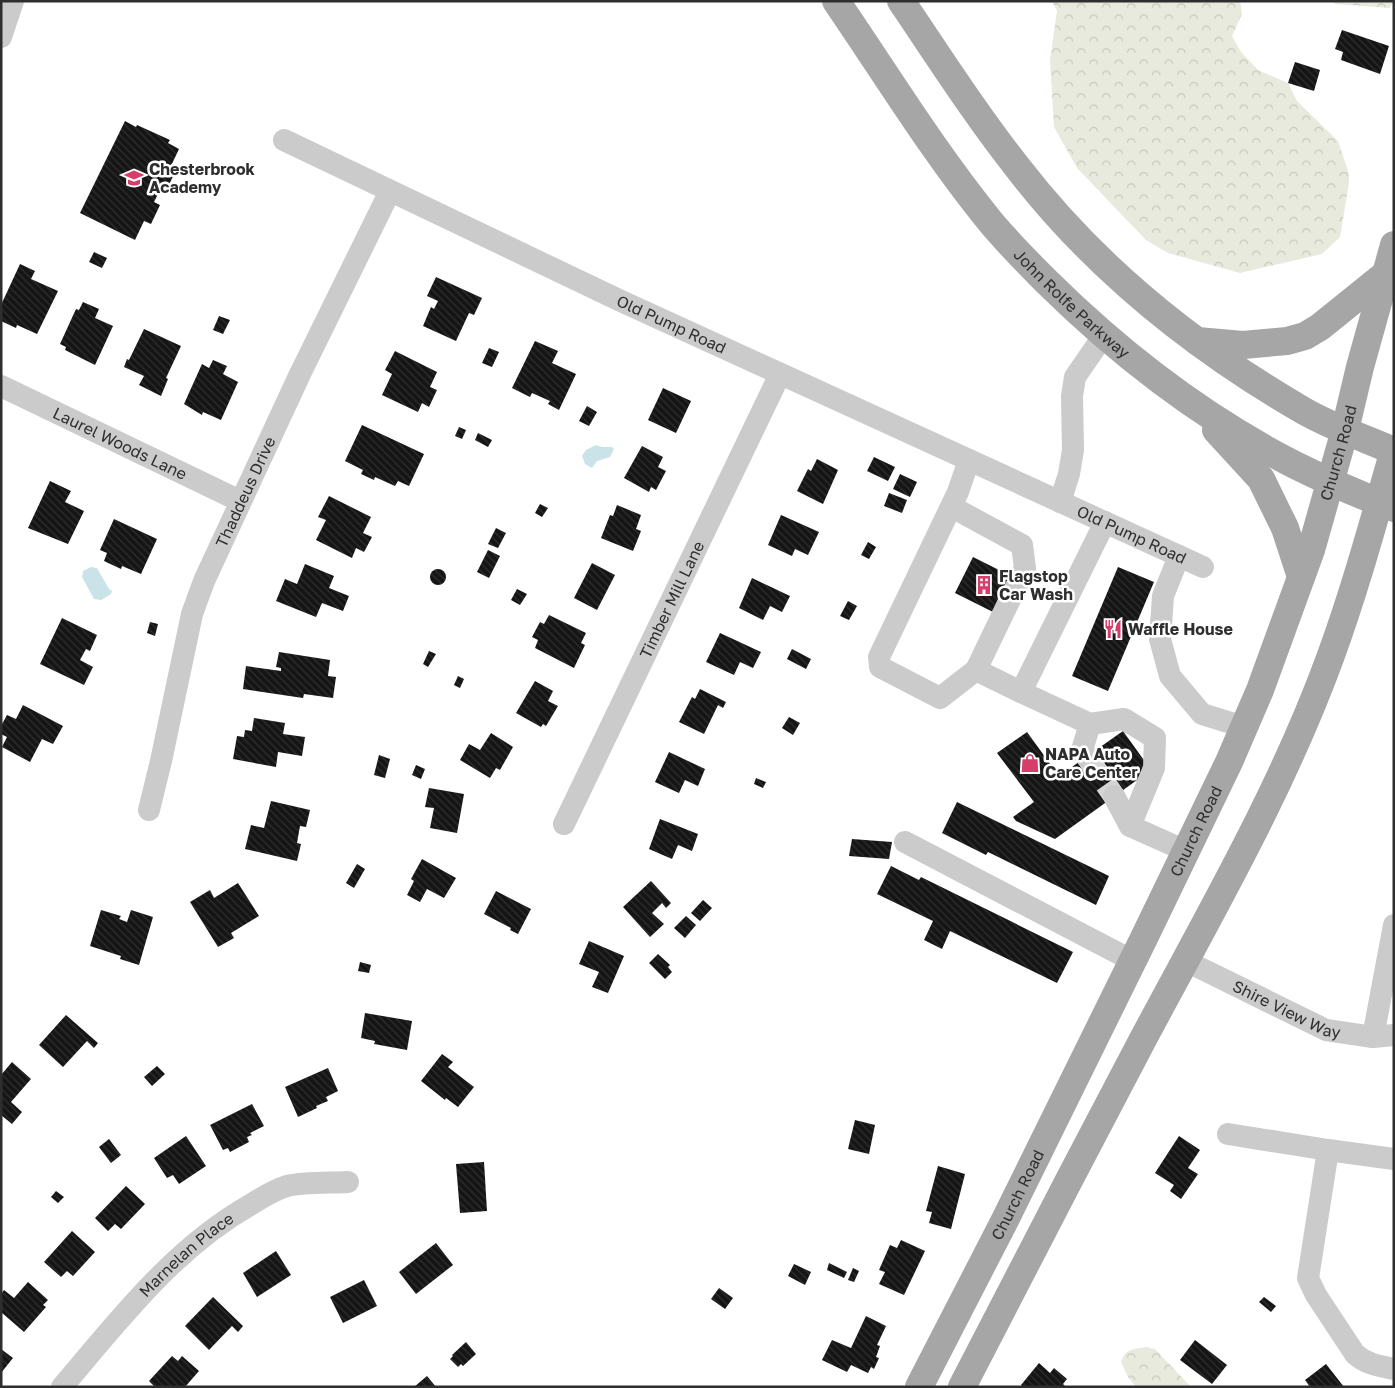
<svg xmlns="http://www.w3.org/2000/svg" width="1395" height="1388" font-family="'Golos Text',sans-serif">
	<defs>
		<pattern id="forest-crowns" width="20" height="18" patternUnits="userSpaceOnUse" patternTransform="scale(1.25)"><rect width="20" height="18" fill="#e7eadd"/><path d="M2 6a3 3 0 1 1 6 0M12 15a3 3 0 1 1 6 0" fill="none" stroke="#c6c9be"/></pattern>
		<pattern id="building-back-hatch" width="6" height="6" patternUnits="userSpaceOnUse" patternTransform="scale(1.25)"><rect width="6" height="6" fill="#151515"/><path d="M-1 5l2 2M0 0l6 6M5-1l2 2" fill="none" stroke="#2f2f2f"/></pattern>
	</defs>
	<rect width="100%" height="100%" fill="#fff"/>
	<!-- forest -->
	<g fill="url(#forest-crowns)">
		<path d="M1052,1H1240L1242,14L1232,36L1241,52L1258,70L1288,83L1297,101L1338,141L1349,174V183L1340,237L1322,254L1240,273L1168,253L1146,240L1077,168L1054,127L1050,60L1057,11Z"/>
		<path d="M1333,1H1394L1390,8L1335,4Z"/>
		<path d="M1147,1347L1155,1349L1191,1387H1136L1128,1377L1121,1362C1126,1348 1134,1349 1147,1347Z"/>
	</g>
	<!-- water -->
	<g fill="#cae3e9">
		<path d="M596,445L602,447H612L614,449L610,457L597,461L592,468L585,464L582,456L586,450Z"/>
		<path d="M91,567L97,568L109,589L112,591L111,594L101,600L94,599L82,577L83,571Z"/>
	</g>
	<!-- building -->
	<g fill="url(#building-back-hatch)">
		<path d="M1342,30L1389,46L1380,74L1341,60L1343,52L1335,49Z"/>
		<path d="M1295,62L1320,70L1314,91L1288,83Z"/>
		<path d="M125,121L136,127L137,125L170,140L168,143L179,149L170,168L176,170L167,189L162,186L154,202L160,205L151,224L144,221L135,240L80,213Z"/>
		<path d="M94,252L107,258L102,268L89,262Z"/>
		<path d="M20,264L35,271L31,279L58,291L37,334L17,325L16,328L1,321V305Z"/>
		<path d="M436,277L482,298L474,315L469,313L456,341L423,326L431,307L434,309L438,301L427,296Z"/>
		<path d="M83,302L99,309L95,318L113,326L95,365L65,350L66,347L60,344L76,309L79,310Z"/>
		<path d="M219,316L230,320L223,334L213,330Z"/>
		<path d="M144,329L181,346L166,378L168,379L161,396L139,385L144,376L124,367L127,359L129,360Z"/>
		<path d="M535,341L558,351L552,363L576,374L559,410L548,404L550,401L532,393L530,397L512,388Z"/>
		<path d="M489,348L499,352L492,367L482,363Z"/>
		<path d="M395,351L437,372L430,387L437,390L429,407L422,403L418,412L382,395L392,374L385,370Z"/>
		<path d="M213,360L227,366L223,374L238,382L221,420L203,412L202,415L184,404L202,364L209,368Z"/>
		<path d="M663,388L691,401L676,433L648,420Z"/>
		<path d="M587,406L597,412L589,426L579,421Z"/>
		<path d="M362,425L424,454L409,486L398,481L395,486L375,477L374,480L361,474L363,470L345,461Z"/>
		<path d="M459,427L466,430L462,439L455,436Z"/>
		<path d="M478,433L492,440L488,447L475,440Z"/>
		<path d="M642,446L663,457L658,467L666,471L656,490L651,487L649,492L624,478Z"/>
		<path d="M874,457L895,467L888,481L867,471Z"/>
		<path d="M817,459L838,470L823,504L797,491L808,469L811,471Z"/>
		<path d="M900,474L917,482L910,497L893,489Z"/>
		<path d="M50,481L71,491L65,502L84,511L68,544L28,528Z"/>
		<path d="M889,493L907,500L902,513L884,506Z"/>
		<path d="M329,496L371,517L363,533L372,537L364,552L356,548L352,558L316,540L326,520L318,517Z"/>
		<path d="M540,504L548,508L542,517L535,513Z"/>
		<path d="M617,505L641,515L636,529L641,531L633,551L601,538L610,515L613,516Z"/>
		<path d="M781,515L819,532L808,555L795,549L792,556L768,545Z"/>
		<path d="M114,519L157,539L141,574L122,566L121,569L104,561L107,553L100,550Z"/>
		<path d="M496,528L506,533L498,548L488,544Z"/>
		<path d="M868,542L876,547L869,559L861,555Z"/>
		<path d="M488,550L500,556L489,578L477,572Z"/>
		<path d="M973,557L1013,577L995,613L955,593Z"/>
		<path d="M592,563L615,575L597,610L574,598Z"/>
		<path d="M305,564L334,576L329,588L349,596L343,611L322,603L316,617L276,601L285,579L297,584Z"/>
		<path d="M1118,567L1154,582L1108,691L1072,676Z"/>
		<circle cx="438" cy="577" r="8"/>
		<path d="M752,578L790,596L782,612L770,606L763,620L739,608Z"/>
		<path d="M517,589L527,594L520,605L511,600Z"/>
		<path d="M848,601L857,606L849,620L840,616Z"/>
		<path d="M549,615L586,633L581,643L585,645L574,668L535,648L538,640L532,637L540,622L544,624Z"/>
		<path d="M62,618L97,635L90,651L86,649L80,660L93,667L84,685L40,664Z"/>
		<path d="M150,622L158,624L155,636L147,633Z"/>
		<path d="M720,633L761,652L753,668L740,662L734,675L706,662Z"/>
		<path d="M792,649L811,659L806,669L787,659Z"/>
		<path d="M429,651L436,654L428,667L423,664Z"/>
		<path d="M279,652L330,660L328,676L336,677L333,698L304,694L303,698L243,689L246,666L281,671V668L276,667Z"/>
		<path d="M458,676L464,679L460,688L454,685Z"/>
		<path d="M535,681L553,691L548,701L558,706L546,726L543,724L541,727L516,713Z"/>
		<path d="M700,689L726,702L723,708L718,705L704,734L679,722L692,697L695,699Z"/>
		<path d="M23,705L63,726L53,744L42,739L30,762L2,747L7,737L1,734V726L7,715L16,719Z"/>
		<path d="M789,717L800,723L793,735L782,728Z"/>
		<path d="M254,718L285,723L283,734L305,737L302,756L278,752L276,767L233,759L237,736L244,737L245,730L252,731Z"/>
		<path d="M1123,731L1151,770L1055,839L1016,821L1013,817L1034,802L997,753L1027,732L1059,776Z"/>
		<path d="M491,733L513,747L500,770L496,768L490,778L460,760L469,744L480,750Z"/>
		<path d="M669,752L705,769L698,786L685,780L679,793L655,782Z"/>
		<path d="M379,755L390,759L385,778L374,775Z"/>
		<path d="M416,765L425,769L421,779L412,775Z"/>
		<path d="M756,778L766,782L763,788L754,784Z"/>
		<path d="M429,788L464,794L457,833L430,828L434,808L425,807Z"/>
		<path d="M271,801L310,810L306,827L300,826L297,843L301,844L297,861L245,849L251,825L264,828Z"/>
		<path d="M957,802L1109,876L1096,905L988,852L986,855L942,833Z"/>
		<path d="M660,819L698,834L692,851L678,845L672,859L649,849Z"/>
		<path d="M852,839L892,842L889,859L849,856Z"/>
		<path d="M422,859L456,878L444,898L427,889L420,902L407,895L414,881L411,879Z"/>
		<path d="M357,864L365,869L354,888L346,883Z"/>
		<path d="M891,866L919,880L921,877L1073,952L1057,983L950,931L942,949L924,940L933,921L877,894Z"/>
		<path d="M651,881L671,903L666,908L662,903L652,913L664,924L650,937L623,907Z"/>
		<path d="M238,883L259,916L231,933L234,938L218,947L190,902L210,890L214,898Z"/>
		<path d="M496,891L531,909L518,934L510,930L511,928L484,914Z"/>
		<path d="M703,900L712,908L700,921L691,913Z"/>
		<path d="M101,910L121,916L119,919L127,922L131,910L153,917L139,965L120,959L121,956L90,946Z"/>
		<path d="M686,916L696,925L685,938L674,928Z"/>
		<path d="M589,941L624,956L608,993L592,987L599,972L579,964Z"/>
		<path d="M658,954L670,965L668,967L672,972L665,979L649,963Z"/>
		<path d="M360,962L371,965L369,973L358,971Z"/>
		<path d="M365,1013L412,1021L407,1050L374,1044L375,1041L361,1038Z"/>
		<path d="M66,1015L98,1043L94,1048L87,1041L63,1067L39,1045Z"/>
		<path d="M442,1054L453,1062L448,1067L474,1087L458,1107L446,1098L445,1100L421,1081Z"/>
		<path d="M12,1062L31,1079L11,1102L22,1112L12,1124L1,1115V1075Z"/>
		<path d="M157,1066L165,1074L152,1086L144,1077Z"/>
		<path d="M328,1068L338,1091L326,1097L328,1101L316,1106L317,1108L298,1117L285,1087Z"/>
		<path d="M252,1104L264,1126L250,1133L252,1135L247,1137L249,1142L230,1152L228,1148L223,1150L210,1125Z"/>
		<path d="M855,1120L875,1125L869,1154L848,1149Z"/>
		<path d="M186,1136L206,1166L179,1184L173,1175L167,1178L154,1158Z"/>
		<path d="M1179,1136L1200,1150L1188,1168L1198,1174L1181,1199L1170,1191L1174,1185L1155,1173Z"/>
		<path d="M109,1139L121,1155L111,1163L99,1147Z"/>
		<path d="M484,1162L487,1211L460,1213L456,1164Z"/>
		<path d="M938,1166L965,1174L951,1229L929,1223L932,1212L926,1211Z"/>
		<path d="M126,1186L145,1204L121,1229L115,1224L108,1231L95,1218Z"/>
		<path d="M56,1191L64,1197L58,1203L51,1197Z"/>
		<path d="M72,1231L95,1252L73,1276L67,1271L61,1277L44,1262Z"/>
		<path d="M901,1240L925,1251L904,1295L879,1284L885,1272L879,1270L890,1245L897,1248Z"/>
		<path d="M436,1243L453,1265L416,1294L399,1272Z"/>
		<path d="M276,1251L291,1275L257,1297L243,1273Z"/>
		<path d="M829,1263L847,1272L844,1278L827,1270Z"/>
		<path d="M794,1264L811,1272L805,1285L788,1276Z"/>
		<path d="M853,1268L859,1271L854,1282L848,1280Z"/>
		<path d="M364,1280L377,1306L343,1323L330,1297Z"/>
		<path d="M28,1282L48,1300L43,1305L46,1307L24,1332L1,1312V1294L4,1290L14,1298Z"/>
		<path d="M719,1288L733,1298L725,1309L711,1299Z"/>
		<path d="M213,1297L243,1326L238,1332L232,1326L209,1350L185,1326Z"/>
		<path d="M1264,1297L1276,1306L1271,1312L1259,1302Z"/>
		<path d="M866,1316L886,1326L877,1345L880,1346L876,1357L879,1358L874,1369L871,1367L868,1373L851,1365L847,1372L822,1360L832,1340L851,1348Z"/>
		<path d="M1195,1340L1227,1365L1212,1384L1180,1360Z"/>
		<path d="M466,1342L476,1354L463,1366L461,1364L458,1367L450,1359L453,1356L452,1355Z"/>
		<path d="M1,1349L13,1358L1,1373Z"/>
		<path d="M172,1356L178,1361L182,1356L199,1371L185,1387H155L149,1381Z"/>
		<path d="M1039,1363L1050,1373L1054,1368L1067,1379L1063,1384L1066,1387H1023L1021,1385Z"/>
		<path d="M1326,1364L1344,1387H1310L1305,1380Z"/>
		<path d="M427,1376L436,1387H414Z"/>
	</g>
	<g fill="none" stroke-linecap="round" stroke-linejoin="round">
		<!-- minor-tunnel -->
		<path stroke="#d5d5d5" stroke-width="22" stroke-dasharray="22 11" stroke-linecap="butt" d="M1087,757L1114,796"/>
		<!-- minor -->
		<g stroke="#cbcbcb" stroke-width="22">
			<path d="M1,37L13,1"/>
			<path id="s1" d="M284,140L621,301L1203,567"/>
			<path id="s2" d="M1,386L240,501"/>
			<path d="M1060,502L1069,474L1073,450L1072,396L1075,377L1104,335"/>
			<path d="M952,507L1022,545L1025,568L976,670L940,698L880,667L879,657L958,492L969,460"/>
			<path d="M1105,522L1021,692L1090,724L1124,719L1155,738L1154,768L1130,826L1186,851"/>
			<path d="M1179,556L1163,596L1160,639L1170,676L1202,714L1244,727"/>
			<path d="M976,670L1021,692"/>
			<path d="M1087,757L1082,750L1090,724"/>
			<path d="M1114,796L1130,826"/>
			<path id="s3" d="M149,810L161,761L192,614L204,581L300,374L390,191"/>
			<path id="s4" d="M564,824L780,374"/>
			<path d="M905,842L1133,961"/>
			<path id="s5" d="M1186,961L1326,1030L1373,1037L1394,1035"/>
			<path d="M1373,1037L1394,925"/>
			<path d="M1228,1134L1328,1150"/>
			<path d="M1394,1159L1328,1150L1308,1278L1316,1295L1355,1354C1366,1364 1379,1366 1394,1369"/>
			<path id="s6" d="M62,1387C119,1320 173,1249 250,1205C261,1198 274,1190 287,1186C303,1182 331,1183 348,1182"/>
		</g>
		<!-- major -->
		<g stroke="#a6a6a6" stroke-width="28">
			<path id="s7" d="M836,1C886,74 933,151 989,220C1007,242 1027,262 1047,282C1120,354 1203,418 1295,465C1327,481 1360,495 1394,508"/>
			<path d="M901,1C939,57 976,115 1018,168C1095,268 1195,348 1304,411C1332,427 1364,438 1394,451"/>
			<path d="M1197,341L1243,345L1287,341L1305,336L1320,327L1387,273"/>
			<path d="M1216,430L1261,479L1285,528L1301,577"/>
			<path id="s8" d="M919,1387L1005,1220L1144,938L1229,762L1260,690L1311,550L1345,430L1360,367L1394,245"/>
			<path d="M962,1387C1022,1271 1081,1156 1142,1041C1209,915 1281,792 1330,658C1355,590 1374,520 1394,450"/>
		</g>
	</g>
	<!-- icons -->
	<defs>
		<g id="school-bare" transform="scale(1.5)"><path d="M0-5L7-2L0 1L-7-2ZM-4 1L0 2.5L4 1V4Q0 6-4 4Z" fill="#d73d69" stroke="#fff" stroke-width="2.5" paint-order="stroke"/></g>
		<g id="building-bare" transform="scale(1.5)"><path d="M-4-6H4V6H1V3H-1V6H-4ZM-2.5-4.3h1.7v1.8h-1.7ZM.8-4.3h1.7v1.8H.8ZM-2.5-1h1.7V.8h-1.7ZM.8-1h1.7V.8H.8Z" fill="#d73d69" stroke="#fff" stroke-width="2.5" paint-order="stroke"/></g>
		<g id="restaurant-bare" transform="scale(1.5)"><path d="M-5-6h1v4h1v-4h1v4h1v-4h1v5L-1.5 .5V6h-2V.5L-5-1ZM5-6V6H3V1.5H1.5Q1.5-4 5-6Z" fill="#d73d69" stroke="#fff" stroke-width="2.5" paint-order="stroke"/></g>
		<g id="shop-bare" transform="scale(1.5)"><path d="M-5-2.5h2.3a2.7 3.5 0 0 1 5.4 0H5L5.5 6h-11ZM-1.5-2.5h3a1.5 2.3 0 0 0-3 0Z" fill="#d73d69" stroke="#fff" stroke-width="2.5" paint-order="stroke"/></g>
	</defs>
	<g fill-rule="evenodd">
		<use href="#school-bare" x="134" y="178"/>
		<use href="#building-bare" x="984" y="585"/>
		<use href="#restaurant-bare" x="1113" y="629"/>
		<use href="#shop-bare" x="1030" y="763"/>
	</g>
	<g text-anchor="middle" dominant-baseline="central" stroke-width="5" stroke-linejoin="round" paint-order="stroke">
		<!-- poi labels -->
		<g font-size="16" font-weight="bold" fill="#2e2e2e" stroke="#fff" text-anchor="start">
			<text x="149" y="169">Chesterbrook<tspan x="149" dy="18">Academy</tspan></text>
			<text x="999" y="576">Flagstop<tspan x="999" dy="18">Car Wash</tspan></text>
			<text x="1128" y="629">Waffle House</text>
			<text x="1045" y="754">NAPA Auto<tspan x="1045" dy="18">Care Center</tspan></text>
		</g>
		<!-- street labels -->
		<g font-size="16" fill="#2e2e2e" stroke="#fff">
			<text stroke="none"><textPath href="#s7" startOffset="385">John Rolfe Parkway</textPath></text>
			<text stroke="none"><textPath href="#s1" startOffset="429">Old Pump Road</textPath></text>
			<text stroke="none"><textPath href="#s2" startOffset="132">Laurel Woods Lane</textPath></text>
			<text stroke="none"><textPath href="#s8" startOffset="1026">Church Road</textPath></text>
			<text stroke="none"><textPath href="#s3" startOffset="334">Thaddeus Drive</textPath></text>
			<text stroke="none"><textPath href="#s1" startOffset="935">Old Pump Road</textPath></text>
			<text stroke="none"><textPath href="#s4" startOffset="249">Timber Mill Lane</textPath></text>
			<text stroke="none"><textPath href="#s8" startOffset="621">Church Road</textPath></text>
			<text stroke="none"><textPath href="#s5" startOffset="112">Shire View Way</textPath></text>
			<text stroke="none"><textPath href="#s8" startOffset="216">Church Road</textPath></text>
			<text stroke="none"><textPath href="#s6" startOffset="182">Marnelan Place</textPath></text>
		</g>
	</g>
	<!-- border -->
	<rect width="1395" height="1388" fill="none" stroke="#2e2e2e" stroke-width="5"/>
</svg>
